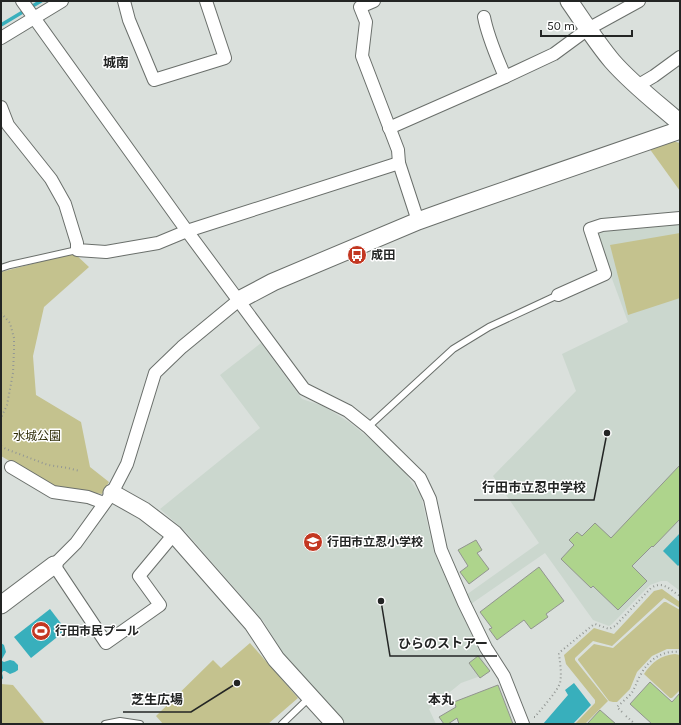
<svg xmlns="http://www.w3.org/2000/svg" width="681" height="725" font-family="Karla,'Noto Sans JP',sans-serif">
	<rect width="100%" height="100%" fill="#dae0dc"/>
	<!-- built -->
	<g fill="#cbd7ce">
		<path d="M680,222V591L667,581H661L650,585L612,624L609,626L593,620L545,553L471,604L466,595L539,543L493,476L576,391L562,354L628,322L611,276L597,232L605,230Z"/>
		<path d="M261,343L302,399L323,406L349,422L385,451L406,474L421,496L434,552L489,673L461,683L429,709L436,724H345L286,659L264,622L211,561L185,531L160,509L260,428L220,375Z"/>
	</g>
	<!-- green -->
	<g fill="#c4c28e">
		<path d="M672,141L680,143V191L649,148Z"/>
		<path d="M680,233V298L628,315L610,245Z"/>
		<path d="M74,253L89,267L44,307L33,356L36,395L81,422L90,467L109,482L102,494L54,487L1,456V272Z"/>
		<path d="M662,589L680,602V608L664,598L612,646L593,641L575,658V660L608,701L585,724H575L595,703V700L566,664L564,655L594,628L614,634L654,591Z"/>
		<path d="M664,602H666L680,610V649H667L652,656L637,672L630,689L617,702H613L609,701L578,660V659L594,644L613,648Z"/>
		<path d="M250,643L298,698L268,724H163L156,716L213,660L221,668Z"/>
		<path d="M675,654L680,655V690L672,698H670L644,674C651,663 661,655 675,654Z"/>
		<path d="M1,684L13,685L45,724H1Z"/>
	</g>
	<!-- water -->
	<g fill="#38afbc">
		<path d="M680,533V564L678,566L663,551Z"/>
		<path d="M50,609L66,630L31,658L14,637Z"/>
		<path d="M1,643L4,645L6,652L2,659V661L4,662L10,660L14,661L18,665V670L15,672L10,674L5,671H3L2,673L3,678L1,681V654L2,651Z"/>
		<path d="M574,683L591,705L573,724H543L568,695L565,690Z"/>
	</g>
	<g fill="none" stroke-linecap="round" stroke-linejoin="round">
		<!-- stream -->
		<path stroke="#38afbc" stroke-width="3.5" d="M1,25L41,1"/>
	</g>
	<!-- building -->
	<g fill="#aed48c" stroke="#91948f">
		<path d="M680,465V519L653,547L652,546L632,566L647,581L618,610L593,586L591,588L561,559L574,545L569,540L577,532L582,536L595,523L611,538Z"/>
		<path d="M476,540L482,550L477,553L489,569L469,584L460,572L468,566L458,550Z"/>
		<path d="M539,567L564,601L546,614L548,617L531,629L524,620L497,640L489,629L492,628L480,612Z"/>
		<path d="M478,656L490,671L480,678L469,663Z"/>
		<path d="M650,682L672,702L680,693V724H652L630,704Z"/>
		<path d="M498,685L513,724H459L457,718L448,724H444L439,717L456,707L454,702Z"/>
		<path d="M600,710L616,724H587Z"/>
	</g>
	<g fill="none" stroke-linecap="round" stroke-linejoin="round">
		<!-- lane casing -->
		<g stroke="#6a6f6b" stroke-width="8">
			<g id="lane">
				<path d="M1,268L10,265L77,250"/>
				<path d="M368,427L453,349L489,327L558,295"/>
				<path d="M105,724L120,721L140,724"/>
				<path d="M282,724L309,698"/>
			</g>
		</g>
		<!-- street casing -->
		<g stroke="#6a6f6b" stroke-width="14">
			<g id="street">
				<path d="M22,1L187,231L304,389L348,411L368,427L420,478L430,499L441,550L464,603L486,648L504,676L523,724"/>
				<path d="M124,1L129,20L154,80L225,58L206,1"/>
				<path d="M374,1L360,7L366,22L362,56L398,150L399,163L418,221"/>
				<path d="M484,17C488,38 497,57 505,77"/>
				<path d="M1,38L62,1"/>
				<path d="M637,86L654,76L680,57"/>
				<path d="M1,107L8,125L51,179L65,204L77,243V250L106,252L158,243L187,231L399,163"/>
				<path d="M389,128L505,77L554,54L588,29L639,1"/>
				<path d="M558,295L605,274L590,229L602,225L680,218"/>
				<path d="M11,467L53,492L88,497L104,503"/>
				<path d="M174,534L139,576L160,605L106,643L54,565L76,543L112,493L127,464L155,373L182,347L239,300"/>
			</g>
		</g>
		<!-- secondary casing -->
		<g stroke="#6a6f6b" stroke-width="19">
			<g id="secondary">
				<path d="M569,1C583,21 596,42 612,61C632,84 657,103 680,123"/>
				<path d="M239,300L273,282L418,221L460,206L680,130"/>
				<path d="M112,493L144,511L174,534L253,624L276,659L335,724"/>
				<path d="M1,605L54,565"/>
			</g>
		</g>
		<!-- path -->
		<g stroke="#939794" stroke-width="2" stroke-dasharray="1 3" stroke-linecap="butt">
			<path d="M1,313L10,323L14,338V350L13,373L7,405L1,418"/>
			<path d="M1,446L6,449L48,465L68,468L80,471"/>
			<path d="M622,712L617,707C622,702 629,697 633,691C636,685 638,679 641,674C649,659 663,650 680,652"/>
			<path d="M626,716L635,724"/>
			<path d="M534,717H535C541,709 557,692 560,683C562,674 560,663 559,654L560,652L593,625L595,624L609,629L615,626L651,588C663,580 670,590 680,596"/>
		</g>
		<!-- lane -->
		<use href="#lane" stroke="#fff" stroke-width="6"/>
		<!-- street -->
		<use href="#street" stroke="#fff" stroke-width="12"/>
		<!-- secondary -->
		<use href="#secondary" stroke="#fff" stroke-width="17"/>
	</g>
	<!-- icons -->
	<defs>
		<g id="bus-disc" transform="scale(1)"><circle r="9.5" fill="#c33721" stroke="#fff"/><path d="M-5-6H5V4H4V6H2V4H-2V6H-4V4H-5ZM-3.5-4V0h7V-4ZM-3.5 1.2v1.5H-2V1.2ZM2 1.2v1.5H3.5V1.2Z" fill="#fff"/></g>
		<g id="school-disc" transform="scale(1)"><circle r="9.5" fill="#c33721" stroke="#fff"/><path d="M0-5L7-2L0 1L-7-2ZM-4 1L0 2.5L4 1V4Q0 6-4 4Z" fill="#fff"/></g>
		<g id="stadium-disc" transform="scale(1)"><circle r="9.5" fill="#c33721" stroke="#fff"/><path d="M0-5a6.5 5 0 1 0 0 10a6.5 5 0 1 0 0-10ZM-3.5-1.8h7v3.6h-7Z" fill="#fff"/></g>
	</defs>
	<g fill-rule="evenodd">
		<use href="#bus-disc" x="357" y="255"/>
		<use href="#school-disc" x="313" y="542"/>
		<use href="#stadium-disc" x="41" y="631"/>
	</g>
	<g text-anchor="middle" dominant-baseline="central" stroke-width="3" stroke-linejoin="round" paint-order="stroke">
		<!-- poi labels -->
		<g font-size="12" font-weight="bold" fill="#232524" stroke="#fff" text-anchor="start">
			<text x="371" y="255">成田</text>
			<text x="327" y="542">行田市立忍小学校</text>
			<text x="55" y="631">行田市民プール</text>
		</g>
		<!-- park labels -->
		<g font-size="12" fill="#2e2c07" stroke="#fff">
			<text x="37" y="436">水城公園</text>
		</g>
		<!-- neighbourhood labels -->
		<g font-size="13" font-weight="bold" fill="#232524" stroke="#fff">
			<text x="116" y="62">城南</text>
			<text x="441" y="699">本丸</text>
		</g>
	</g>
	<!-- callouts -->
	<path fill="none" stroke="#232524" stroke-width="1.5" d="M607 433L594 500H474M381 601L390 656H497M237 683L191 712H123"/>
	<g fill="#232524" stroke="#fff" stroke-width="1.5">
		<circle cx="607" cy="433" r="4"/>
		<circle cx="381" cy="601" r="4"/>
		<circle cx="237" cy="683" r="4"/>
	</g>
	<g font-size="13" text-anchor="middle" font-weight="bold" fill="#232524" stroke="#fff" stroke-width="3" stroke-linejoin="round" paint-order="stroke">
		<text x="534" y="492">行田市立忍中学校</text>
		<text x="443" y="648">ひらのストアー</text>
		<text x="157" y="704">芝生広場</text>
	</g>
	<!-- border -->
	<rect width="681" height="725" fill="none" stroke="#232524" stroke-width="4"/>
	<!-- scale -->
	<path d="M541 30v6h91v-6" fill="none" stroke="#232524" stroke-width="2"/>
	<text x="547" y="30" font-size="12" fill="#232524" stroke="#ffffff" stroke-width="3" paint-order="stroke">50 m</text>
</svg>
